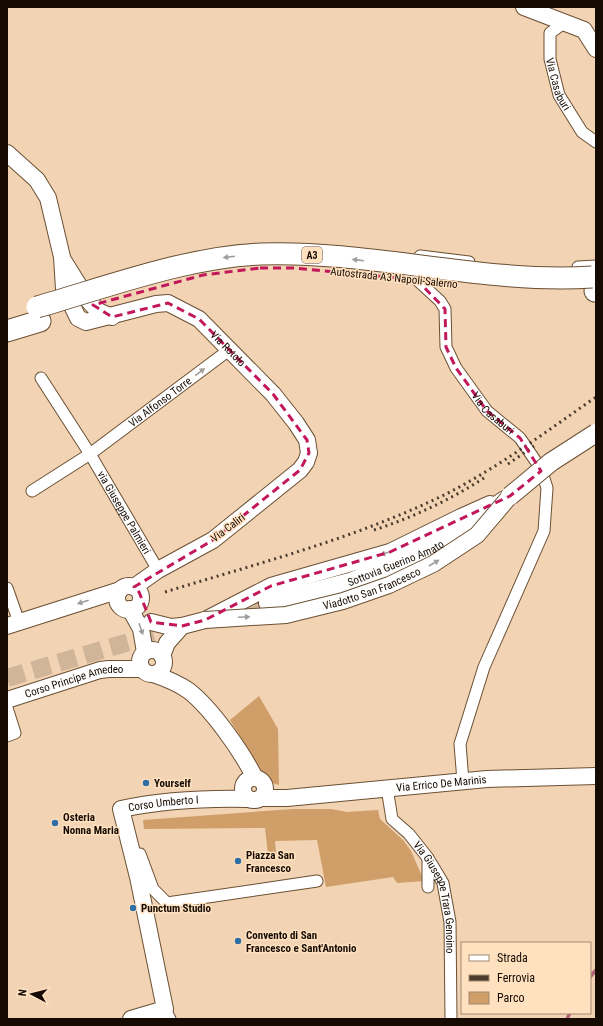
<svg xmlns="http://www.w3.org/2000/svg" width="603" height="1026" font-family="'Roboto Condensed',sans-serif">
	<rect width="100%" height="100%" fill="#f2d3b3"/>
	<!-- green -->
	<g fill="#d09e68">
		<path d="M259,696L278,729L279,785L268,782L230,720Z"/>
		<path d="M293,809H331L347,812L378,810L380,819L403,840L411,851L424,881L397,883L393,877L326,887L317,840L275,841L276,853L268,854L265,828L144,829L143,820Z"/>
	</g>
	<g fill="none" stroke-linecap="round" stroke-linejoin="round">
		<!-- stream -->
		<g stroke="#b16574" stroke-width="3.5">
			<path d="M590,977L596,970"/>
			<path d="M567,1019L570,1013"/>
		</g>
		<!-- primary-tunnel -->
		<g stroke="#d1b598" stroke-width="18" stroke-dasharray="18 9" stroke-linecap="butt">
			<path d="M221,616L268,603"/>
			<path d="M7,678L183,626"/>
		</g>
		<!-- street casing -->
		<g stroke="#6b5034" stroke-width="13">
			<g id="street">
				<path id="s1" d="M565,22L550,33V59L559,95L582,132L596,142"/>
				<path d="M420,256L469,262"/>
				<path id="s2" d="M402,266L440,301L445,309L446,347L456,368L487,411L520,438L541,469L547,488L544,531L484,667L460,744L463,781"/>
				<path d="M578,267L596,266"/>
				<path id="s3" d="M41,378L90,454L158,570"/>
				<path id="s4" d="M32,491L90,454L229,350"/>
				<path d="M7,588L19,622"/>
				<path d="M7,708L15,733L7,736"/>
				<path id="s5" d="M387,788L392,819L409,834L428,858L443,883L450,922L451,1019"/>
				<path d="M132,854H140L153,889L167,903L317,881"/>
				<path d="M428,887V859"/>
				<path d="M165,1009L170,1019"/>
			</g>
		</g>
		<!-- secondary casing -->
		<g stroke="#6b5034" stroke-width="18">
			<g id="secondary">
				<path d="M524,7L584,30L596,49"/>
				<path id="s6" d="M7,153L37,180L48,198L62,257L64,289L78,318L86,322L156,304L168,303L199,319L273,394L296,423L307,440L309,453L306,462L300,470L213,540L158,570L134,587"/>
				<path d="M63,260L88,300L98,311L112,317"/>
				<circle cx="129" cy="598" r="12"/>
				<path d="M130,609L141,629L145,652"/>
				<path d="M151,622L171,627L182,626L205,620L271,586L390,552L461,517L490,504"/>
				<path d="M7,626L120,590"/>
				<circle cx="152" cy="662" r="12"/>
				<path d="M162,656L167,643L182,626"/>
				<path d="M153,674C165,678 178,683 189,691C212,709 242,752 255,778"/>
				<path id="s7" d="M7,700L100,670L109,669H142"/>
				<circle cx="254" cy="789" r="11"/>
				<path id="s8" d="M261,798H287L487,779L596,776"/>
				<path id="s9" d="M131,1019L165,1009L138,877L121,809C164,800 205,798 248,799"/>
			</g>
		</g>
		<!-- primary casing -->
		<g stroke="#6b5034" stroke-width="20">
			<g id="primary">
				<path id="s10" d="M268,603L350,582L433,549L505,500"/>
			</g>
		</g>
		<!-- highway casing -->
		<g stroke="#6b5034" stroke-width="23">
			<g id="highway">
				<path d="M595,291H596"/>
				<path d="M7,331L40,321"/>
			</g>
		</g>
		<!-- street -->
		<use href="#street" stroke="#fff" stroke-width="11"/>
		<!-- secondary -->
		<use href="#secondary" stroke="#fff" stroke-width="16"/>
		<!-- primary -->
		<use href="#primary" stroke="#fff" stroke-width="18"/>
		<!-- highway -->
		<use href="#highway" stroke="#fff" stroke-width="21"/>
		<!-- rail -->
		<g stroke="#4c3d2e" stroke-width="3" stroke-dasharray="2 4" stroke-linecap="butt">
			<path d="M508,464L534,446"/>
			<path d="M374,530C414,517 452,499 487,476"/>
			<path d="M165,592C259,563 357,538 446,494C499,467 547,431 596,397"/>
		</g>
		<!-- secondary-bridge casing -->
		<g stroke="#6b5034" stroke-width="18" stroke-linecap="butt">
			<g id="secondary-bridge">
				<path id="s11" d="M205,620L286,615L343,601L389,585L433,564L477,535L510,496"/>
			</g>
		</g>
		<!-- primary-bridge casing -->
		<g stroke="#6b5034" stroke-width="20" stroke-linecap="butt">
			<path id="primary-bridge" d="M510,496L551,462L596,433"/>
		</g>
		<!-- highway-bridge casing -->
		<g stroke="#6b5034" stroke-width="23" stroke-linecap="butt">
			<path id="highway-bridge" d="M37,307C107,287 187,257 260,254C372,250 481,284 592,277"/>
		</g>
		<!-- secondary-bridge -->
		<use href="#secondary-bridge" stroke="#fff" stroke-width="16"/>
		<!-- primary-bridge -->
		<use href="#primary-bridge" stroke="#fff" stroke-width="18"/>
		<!-- highway-bridge -->
		<use href="#highway-bridge" stroke="#fff" stroke-width="21"/>
	</g>
	<!-- one-way arrows -->
	<defs><path id="oneway-solid" d="M-6-.8H1V-3.2L6.5 0L1 3.2V.8H-6Z"/></defs>
	<g fill="#a19d9a">
		<use href="#oneway-solid" transform="translate(229 257) rotate(173)"/>
		<use href="#oneway-solid" transform="translate(358 260) rotate(-173)"/>
		<use href="#oneway-solid" transform="translate(200 372) rotate(-37)"/>
		<use href="#oneway-solid" transform="translate(386 553) rotate(162)"/>
		<use href="#oneway-solid" transform="translate(434 563) rotate(-30)"/>
		<use href="#oneway-solid" transform="translate(83 602) rotate(162)"/>
		<use href="#oneway-solid" transform="translate(244 617) rotate(-3)"/>
		<use href="#oneway-solid" transform="translate(141 629) rotate(71)"/>
	</g>
	<!-- marked area -->
	<path fill="none" stroke="#c2185b" stroke-width="3" stroke-dasharray="8 5" stroke-linejoin="round" d="M260,268H294L417,280L445,309L446,347L456,368L487,411L520,438L541,471L510,496L390,552L271,586L205,620L182,626L151,622L139,592L134,587L213,540L300,470L309,453L307,440L273,394L199,319L168,303L112,317L93,305L203,275Z"/>
	<!-- markers -->
	<g fill="#306fa5" stroke="#ffe0bf" stroke-width="1.5">
		<circle cx="146" cy="783" r="4"/>
		<circle cx="55" cy="823" r="4"/>
		<circle cx="238" cy="861" r="4"/>
		<circle cx="133" cy="908" r="4"/>
		<circle cx="238" cy="941" r="4"/>
	</g>
	<g text-anchor="middle" dominant-baseline="central" stroke-width="3" stroke-linejoin="round" paint-order="stroke">
		<!-- shield labels -->
		<rect fill="#ffe0bf" stroke="#5b4b3b" stroke-width="1" x="302" y="247" width="20" height="16" rx="3"/>
		<g font-size="10" font-weight="bold" fill="#150b02">
			<text x="312" y="255">A3</text>
		</g>
		<!-- street labels -->
		<g font-size="11" fill="#150b02" stroke="#ffe0bf">
			<text stroke="none"><textPath href="#s1" startOffset="71">Via Casaburi</textPath></text>
			<text transform="translate(394 278) rotate(6)">Autostrada A3 Napoli-Salerno</text>
			<text stroke="none"><textPath href="#s6" startOffset="356">Via Rotolo</textPath></text>
			<text stroke="none"><textPath href="#s4" startOffset="156">Via Alfonso Torre</textPath></text>
			<text stroke="none"><textPath href="#s2" startOffset="181">Via Casaburi</textPath></text>
			<text stroke="none"><textPath href="#s3" startOffset="158">via Giuseppe Palmieri</textPath></text>
			<text transform="translate(228 528) rotate(-37)">Via Caliri</text>
			<text stroke="none"><textPath href="#s10" startOffset="134">Sottovia Guerino Amato</textPath></text>
			<text stroke="none"><textPath href="#s11" startOffset="171">Viadotto San Francesco</textPath></text>
			<text stroke="none"><textPath href="#s7" startOffset="70">Corso Principe Amedeo</textPath></text>
			<text stroke="none"><textPath href="#s8" startOffset="181">Via Errico De Marinis</textPath></text>
			<text stroke="none"><textPath href="#s9" startOffset="283">Corso Umberto I</textPath></text>
			<text stroke="none"><textPath href="#s5" startOffset="125">Via Giuseppe Trara Genoino</textPath></text>
		</g>
		<!-- poi labels -->
		<g font-size="11" font-weight="bold" fill="#150b02" stroke="#ffe0bf" text-anchor="start">
			<text x="154" y="783">Yourself</text>
			<text x="63" y="817">Osteria<tspan x="63" dy="13">Nonna Maria</tspan></text>
			<text x="246" y="855">Piazza San<tspan x="246" dy="13">Francesco</tspan></text>
			<text x="141" y="908">Punctum Studio</text>
			<text x="246" y="935">Convento di San<tspan x="246" dy="13">Francesco e Sant'Antonio</tspan></text>
		</g>
	</g>
	<!-- border -->
	<rect width="603" height="1026" fill="none" stroke="#150b02" stroke-width="16"/>
	<!-- legend -->
	<rect x="461" y="942" width="130" height="72" fill="#ffe0bf" stroke="#a18b73"/>
	<rect x="469" y="955" width="20" height="6" fill="#ffffff" stroke="#a18b73"/>
	<text x="497" y="962" font-size="12" fill="#150b02">Strada</text>
	<rect x="469" y="975" width="20" height="6" fill="#4c3d2e" stroke="#a18b73"/>
	<text x="497" y="982" font-size="12" fill="#150b02">Ferrovia</text>
	<rect x="469" y="992" width="20" height="12" fill="#d09e68" stroke="#a18b73"/>
	<text x="497" y="1002" font-size="12" fill="#150b02">Parco</text>
	<!-- north arrow -->
	<g transform="translate(32 994) rotate(277)" stroke="#ffe0bf" stroke-width="3" paint-order="stroke">
	<path d="M0-3L7 15L0 10L-7 15Z" fill="#150b02"/>
	<text y="-6" font-size="11" font-weight="bold" text-anchor="middle" fill="#150b02">N</text>
	</g>
</svg>
